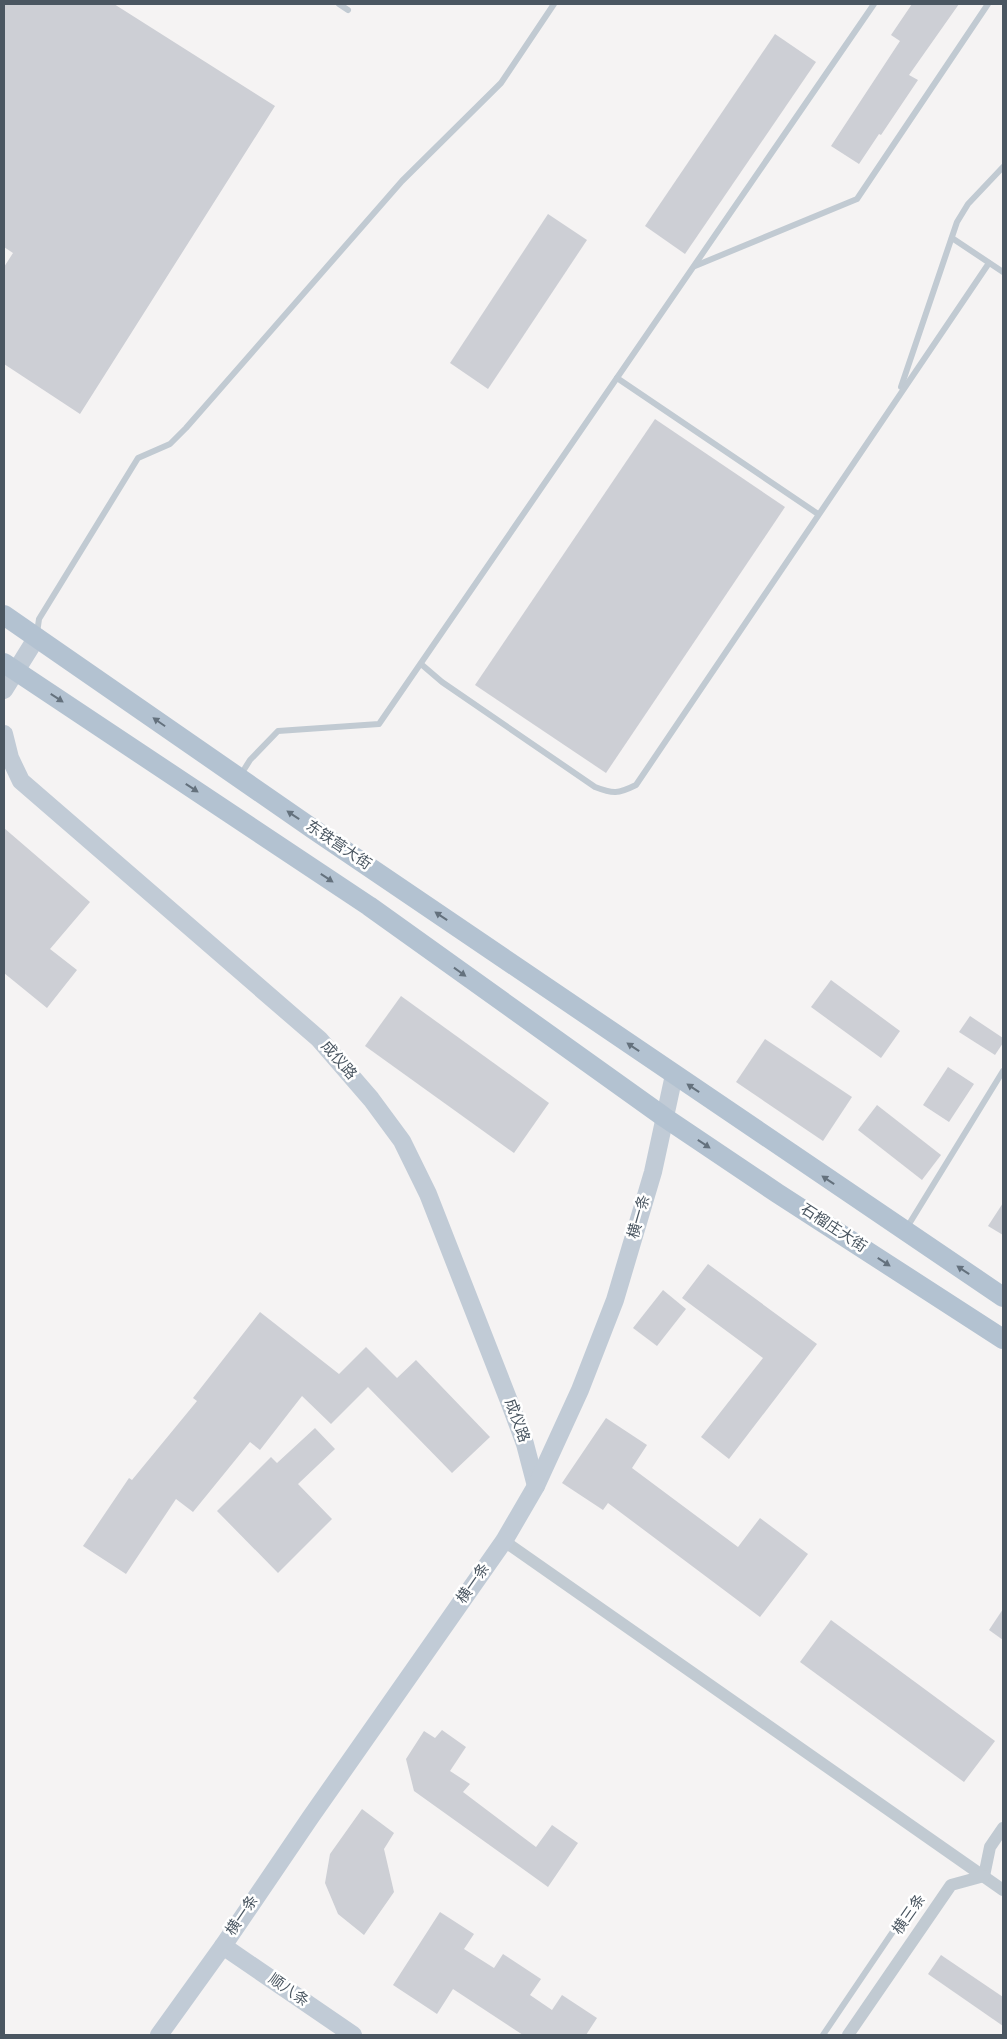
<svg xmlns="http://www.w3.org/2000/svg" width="1007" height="2039" font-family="Overpass,'Noto Sans SC',sans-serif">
	<rect width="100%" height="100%" fill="#f5f3f3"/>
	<!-- building -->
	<g fill="#cdcfd5">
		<path d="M4,4H114L275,106L80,414L4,364V267L13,253L4,247Z"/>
		<path d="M912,4H959L909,75L918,80L881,135L879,134L859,164L831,146L900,41L891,35Z"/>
		<path d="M775,34L816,62L685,254L645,226Z"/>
		<path d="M548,214L587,240L488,389L450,363Z"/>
		<path d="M655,419L785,507L606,773L475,685Z"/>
		<path d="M4,828L90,902L50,949L77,970L47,1008L4,973Z"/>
		<path d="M831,980L900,1031L881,1058L811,1007Z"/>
		<path d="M401,996L549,1103L514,1153L365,1046Z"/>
		<path d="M970,1016L1003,1038V1043L995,1055L959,1032Z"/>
		<path d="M765,1039L852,1097L823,1141L736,1082Z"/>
		<path d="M948,1067L974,1084L949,1122L923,1105Z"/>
		<path d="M877,1105L941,1155L922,1180L858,1130Z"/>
		<path d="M1003,1203V1235L988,1226Z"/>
		<path d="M708,1264L817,1344L729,1459L701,1437L763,1358L682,1298Z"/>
		<path d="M663,1290L686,1309L657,1346L633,1328Z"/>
		<path d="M260,1312L339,1374L366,1347L397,1378L416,1360L490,1437L452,1473L368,1387L331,1424L302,1396L260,1450L250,1442L193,1512L176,1499L126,1574L83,1546L129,1478L132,1480L197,1401L193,1398Z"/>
		<path d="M606,1418L647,1445L632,1468L738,1547L760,1518L808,1554L760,1617L608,1503L603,1510L562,1483Z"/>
		<path d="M315,1428L335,1449L298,1484L332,1519L278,1573L217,1511L271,1457L277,1463Z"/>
		<path d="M1003,1609V1640L989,1630Z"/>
		<path d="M831,1620L995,1741L964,1782L800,1662Z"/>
		<path d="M442,1730L466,1747L450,1771L470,1784L463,1792L536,1847L552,1825L578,1843L548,1887L414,1791L406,1759L424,1731L435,1738Z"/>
		<path d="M362,1809L394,1833L384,1849L394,1892L364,1935L338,1914L325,1883L330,1854Z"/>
		<path d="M440,1912L474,1934L464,1949L494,1968L503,1954L541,1979L530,1995L552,2010L562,1995L597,2018L586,2035H523L453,1989L437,2014L393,1985Z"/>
		<path d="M941,1955L1003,1997V2026L928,1974Z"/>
	</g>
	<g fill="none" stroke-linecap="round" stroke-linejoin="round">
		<!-- lane -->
		<g stroke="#c1cad2" stroke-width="6">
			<path d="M339,4L348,10"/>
			<path d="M952,238L1003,272"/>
			<path d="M695,266L857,199L988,4"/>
			<path d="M617,378L818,514"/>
			<path d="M901,387L957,222L968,204L1003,167"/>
			<path d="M37,633L39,619L138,458L170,444L186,428L402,181L501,83L554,4"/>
			<path d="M421,664L442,682L595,787C613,794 618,794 636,785L989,263"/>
			<path d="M240,776L250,760L278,731L379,724L874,4"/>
			<path d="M906,1229L1003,1071"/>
			<path d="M823,2035L915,1899"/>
		</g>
		<!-- street -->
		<g stroke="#c1cad2" stroke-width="12">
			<path d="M504,1541L1003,1890"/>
			<path d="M984,1876L990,1847L1003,1828"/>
			<path d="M848,2035L951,1885L984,1876"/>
		</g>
		<!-- secondary -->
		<g stroke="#c1cbd6" stroke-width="18">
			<path d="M4,690L37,637"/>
			<path d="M4,734L10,758L21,781L319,1039L371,1099L402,1141L428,1194L509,1401L525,1444L536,1486"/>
			<path d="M223,1946L353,2035"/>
			<path d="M159,2035L223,1946L310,1818L504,1541L536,1486L580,1390L615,1300L653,1172L674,1075"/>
		</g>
		<!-- primary -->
		<g stroke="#b3c2d1" stroke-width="20">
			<path d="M4,615L313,829L1003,1297"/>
			<path d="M4,663L369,906L664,1117L777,1193L1003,1339"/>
		</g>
	</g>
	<!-- one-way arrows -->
	<defs><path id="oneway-solid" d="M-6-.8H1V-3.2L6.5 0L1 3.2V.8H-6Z" transform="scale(1.25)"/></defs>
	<g fill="#64717d">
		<use href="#oneway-solid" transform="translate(57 698) rotate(33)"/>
		<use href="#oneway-solid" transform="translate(159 722) rotate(-145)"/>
		<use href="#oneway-solid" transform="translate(192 788) rotate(33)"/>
		<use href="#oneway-solid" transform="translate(293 815) rotate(-146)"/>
		<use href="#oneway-solid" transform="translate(327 878) rotate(34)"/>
		<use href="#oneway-solid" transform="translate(441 916) rotate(-146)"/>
		<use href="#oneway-solid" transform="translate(460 972) rotate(36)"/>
		<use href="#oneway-solid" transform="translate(633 1047) rotate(-146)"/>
		<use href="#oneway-solid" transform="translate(693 1088) rotate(-146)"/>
		<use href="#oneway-solid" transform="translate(704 1144) rotate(34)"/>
		<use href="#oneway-solid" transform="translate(828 1180) rotate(-146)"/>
		<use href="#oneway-solid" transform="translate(884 1262) rotate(33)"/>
		<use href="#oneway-solid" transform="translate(963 1270) rotate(-146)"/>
	</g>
	<g text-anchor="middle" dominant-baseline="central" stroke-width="5" stroke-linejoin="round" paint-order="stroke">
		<!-- street labels -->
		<g font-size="15" fill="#4a5661" stroke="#fff">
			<text transform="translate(338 846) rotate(34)">东铁营大街</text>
			<text transform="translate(338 1061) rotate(49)">成仪路</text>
			<text transform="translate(640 1217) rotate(-74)">横一条</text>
			<text transform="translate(833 1229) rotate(33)">石榴庄大街</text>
			<text transform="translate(516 1421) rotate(70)">成仪路</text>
			<text transform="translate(474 1584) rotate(-55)">横一条</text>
			<text transform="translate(910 1915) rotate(-55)">横三条</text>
			<text transform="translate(243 1916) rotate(-56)">横一条</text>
			<text transform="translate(288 1991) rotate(35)">顺八条</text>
		</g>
	</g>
	<!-- border -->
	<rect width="1007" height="2039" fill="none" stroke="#4a5661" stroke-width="10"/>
</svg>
